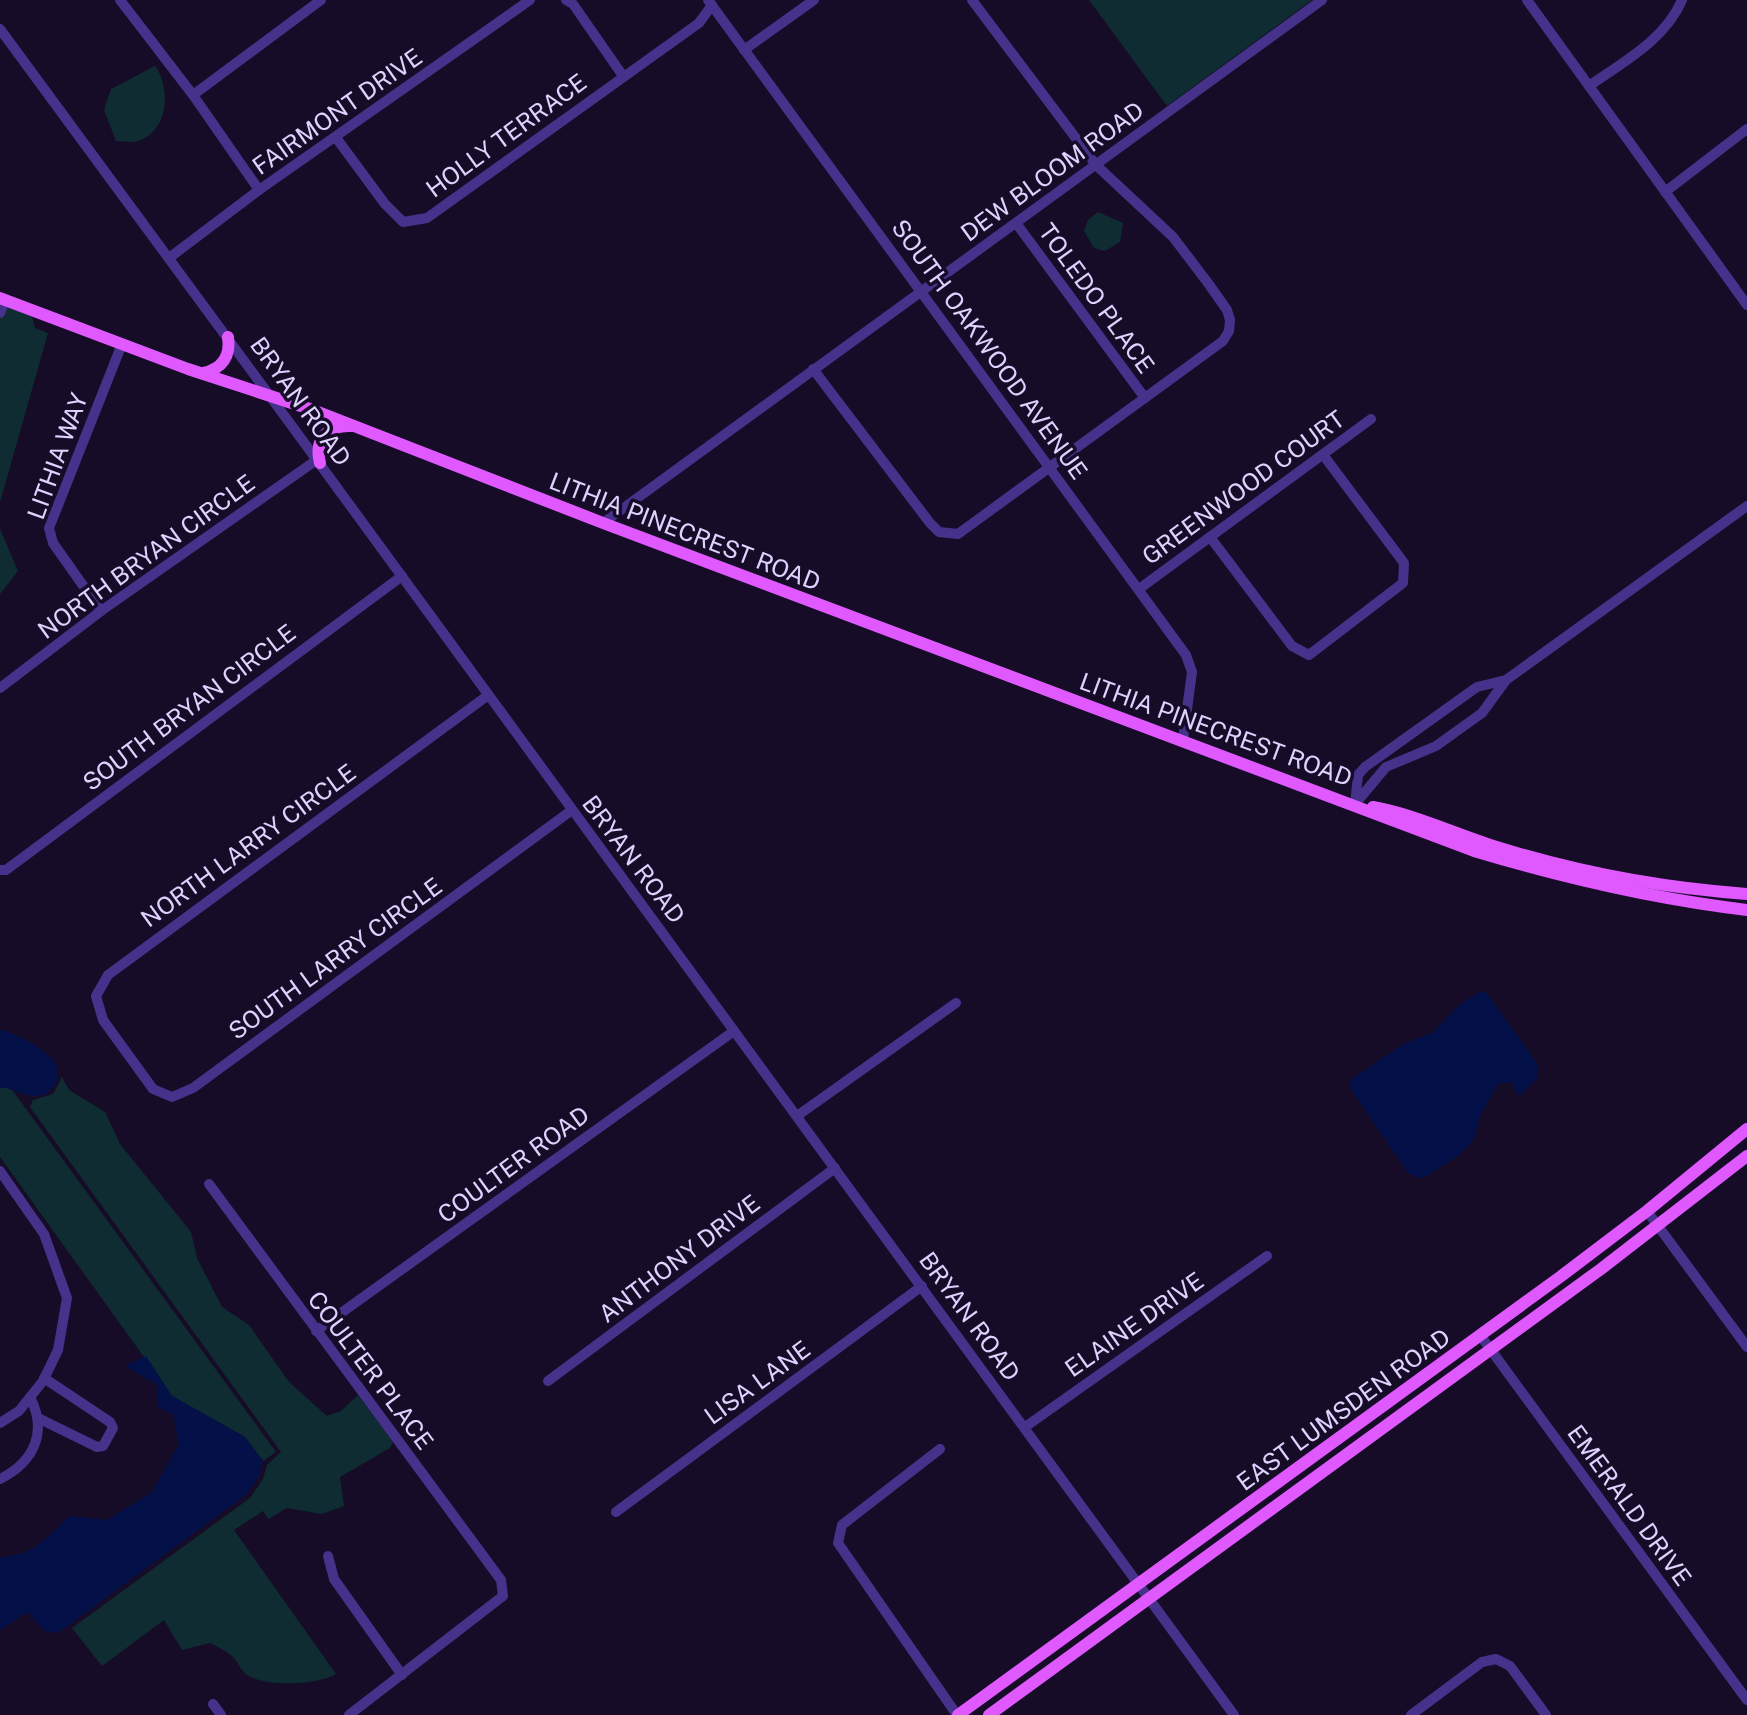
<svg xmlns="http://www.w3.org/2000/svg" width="1747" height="1715" font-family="'Public Sans',sans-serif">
	<rect width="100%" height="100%" fill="#160c27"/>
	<!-- green -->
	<g fill="#0f2c32">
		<path d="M1089,0H1312L1167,106Z"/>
		<path d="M155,66C171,88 169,131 138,141C132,143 122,141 116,141L104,110L111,89Z"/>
		<path d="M1098,212L1123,223L1120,242L1105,251L1094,248L1084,231L1088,220Z"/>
		<path d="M0,304L32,316L35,328L48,333L0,502Z"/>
		<path d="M0,529L18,571L0,594Z"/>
		<path d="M62,1077L69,1090L105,1112L120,1144L191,1232L197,1258L222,1307L249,1325L289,1382L327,1416L341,1411L358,1395L393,1442L390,1448L340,1477L344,1506L322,1514L287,1508L268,1519L263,1511L234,1530L336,1674C317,1685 265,1688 246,1674C241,1671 238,1662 233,1657C227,1651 217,1647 210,1643L182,1650L164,1620L102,1666L72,1628L250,1498L263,1479L267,1465L281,1452L30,1107L33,1100L53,1094Z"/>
		<path d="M4,1086L13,1091L276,1452L263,1461L245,1437L172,1396L0,1157V1088Z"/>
	</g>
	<!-- water -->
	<g fill="#041048">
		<path d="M1480,992H1486L1491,999L1537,1063V1078L1519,1097L1511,1082L1498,1084L1480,1116L1473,1141L1458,1156L1422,1179L1408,1173L1349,1086L1352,1079L1405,1043L1432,1033L1459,1005Z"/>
		<path d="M0,1029C19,1036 72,1058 55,1084C52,1088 48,1093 43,1095C27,1100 13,1086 0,1088Z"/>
		<path d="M146,1356L172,1396L245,1437L263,1461L259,1476L247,1494L58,1633L44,1631L28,1612L0,1630V1557C31,1557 49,1537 69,1516L107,1520L152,1492L179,1444L173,1414L157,1407V1385L125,1366Z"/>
	</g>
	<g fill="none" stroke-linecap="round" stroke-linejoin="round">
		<!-- minor -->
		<g stroke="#46328b" stroke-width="10">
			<path d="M120,0L193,95L259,190"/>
			<path d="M566,0L573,4L623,76"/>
			<path d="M708,0L1186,655L1192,672L1183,739"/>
			<path d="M1527,0L1747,305"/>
			<path d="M0,29C414,589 821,1154 1234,1715"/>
			<path d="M744,50L814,0"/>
			<path d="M1589,86C1623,62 1665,40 1682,0"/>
			<path d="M193,95L321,0"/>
			<path d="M337,139L385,204L403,222L427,218L699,23L712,5"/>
			<path d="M1665,192L1747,129"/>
			<path d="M1016,223L1145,398"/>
			<path d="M169,258L259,190L530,0"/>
			<path d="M0,313L5,300"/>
			<path d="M813,369L930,523L939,532L958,534L1223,341L1229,331L1230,320L1227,310L1208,283L1173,237L1096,165L972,0"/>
			<path d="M603,523L1322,0"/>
			<path d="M1210,537L1292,646L1309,655L1403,583L1404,563L1324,456"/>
			<path d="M1139,589L1371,419"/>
			<path d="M101,611L53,543L49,528L122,344"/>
			<path d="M0,688L101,611L318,459"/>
			<path d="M487,696L108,975L96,996L103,1020L153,1089L172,1097L193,1088L572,810"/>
			<path d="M1355,804L1386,767L1436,746L1482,713L1506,680L1747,506"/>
			<path d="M1355,804L1358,775L1365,767L1477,687L1506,680"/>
			<path d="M0,870H6L402,576"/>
			<path d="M797,1116L956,1003"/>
			<path d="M0,1171L44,1234L67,1298L58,1350L43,1381L19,1411L0,1423"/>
			<path d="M209,1184L501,1580L503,1596L349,1715"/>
			<path d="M1647,1211L1747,1347"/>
			<path d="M316,1331L734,1031"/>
			<path d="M1480,1335L1747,1700"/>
			<path d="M548,1381L835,1168"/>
			<path d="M38,1418L97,1447L103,1446L113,1428L110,1422L44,1378"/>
			<path d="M1025,1427L1267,1256"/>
			<path d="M940,1449L842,1525L838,1543L957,1715"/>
			<path d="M0,1479C34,1462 48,1432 30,1397"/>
			<path d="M616,1512L922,1286"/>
			<path d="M328,1556L334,1579L402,1675"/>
			<path d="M213,1704L221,1715"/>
			<path d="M1411,1715L1482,1662L1496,1659L1510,1666L1546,1715"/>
		</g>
		<!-- major -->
		<g stroke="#e059ff" stroke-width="12">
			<path d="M0,298L188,369L313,410L603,523L1474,851C1564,878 1654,899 1747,910"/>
			<path d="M203,373C222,369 231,356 228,337"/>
			<path d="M320,463C314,440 327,425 351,426"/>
			<path d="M1373,807C1417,815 1457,835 1500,848C1581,873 1663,888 1747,894"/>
			<path d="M958,1715L1560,1277L1647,1211L1747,1129"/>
			<path d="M989,1715L1601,1269L1747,1156"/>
		</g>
	</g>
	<g text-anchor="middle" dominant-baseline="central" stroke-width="7" stroke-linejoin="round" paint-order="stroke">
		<!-- street labels -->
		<g font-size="24" fill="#e0d2ff" stroke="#160c27">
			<text transform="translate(337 111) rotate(-35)">FAIRMONT DRIVE</text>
			<text transform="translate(506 135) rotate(-36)">HOLLY TERRACE</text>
			<text transform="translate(1052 171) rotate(-36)">DEW BLOOM ROAD</text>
			<text transform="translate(1097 298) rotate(54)">TOLEDO PLACE</text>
			<text transform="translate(990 349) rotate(54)">SOUTH OAKWOOD AVENUE</text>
			<text transform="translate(301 401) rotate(54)">BRYAN ROAD</text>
			<text transform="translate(57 456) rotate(-70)">LITHIA WAY</text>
			<text transform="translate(1243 487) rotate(-36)">GREENWOOD COURT</text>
			<text transform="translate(685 531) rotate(21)">LITHIA PINECREST ROAD</text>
			<text transform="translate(146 556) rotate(-36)">NORTH BRYAN CIRCLE</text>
			<text transform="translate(189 707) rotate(-37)">SOUTH BRYAN CIRCLE</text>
			<text transform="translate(1216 729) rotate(20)">LITHIA PINECREST ROAD</text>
			<text transform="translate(248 845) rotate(-36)">NORTH LARRY CIRCLE</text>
			<text transform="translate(634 859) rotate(53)">BRYAN ROAD</text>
			<text transform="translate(335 958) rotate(-36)">SOUTH LARRY CIRCLE</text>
			<text transform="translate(513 1164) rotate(-36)">COULTER ROAD</text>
			<text transform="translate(679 1258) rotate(-37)">ANTHONY DRIVE</text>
			<text transform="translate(970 1316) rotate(54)">BRYAN ROAD</text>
			<text transform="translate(1134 1324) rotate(-35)">ELAINE DRIVE</text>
			<text transform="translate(371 1370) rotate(53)">COULTER PLACE</text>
			<text transform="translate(757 1382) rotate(-36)">LISA LANE</text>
			<text transform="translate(1343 1409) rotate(-36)">EAST LUMSDEN ROAD</text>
			<text transform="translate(1630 1505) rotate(54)">EMERALD DRIVE</text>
		</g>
	</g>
</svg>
